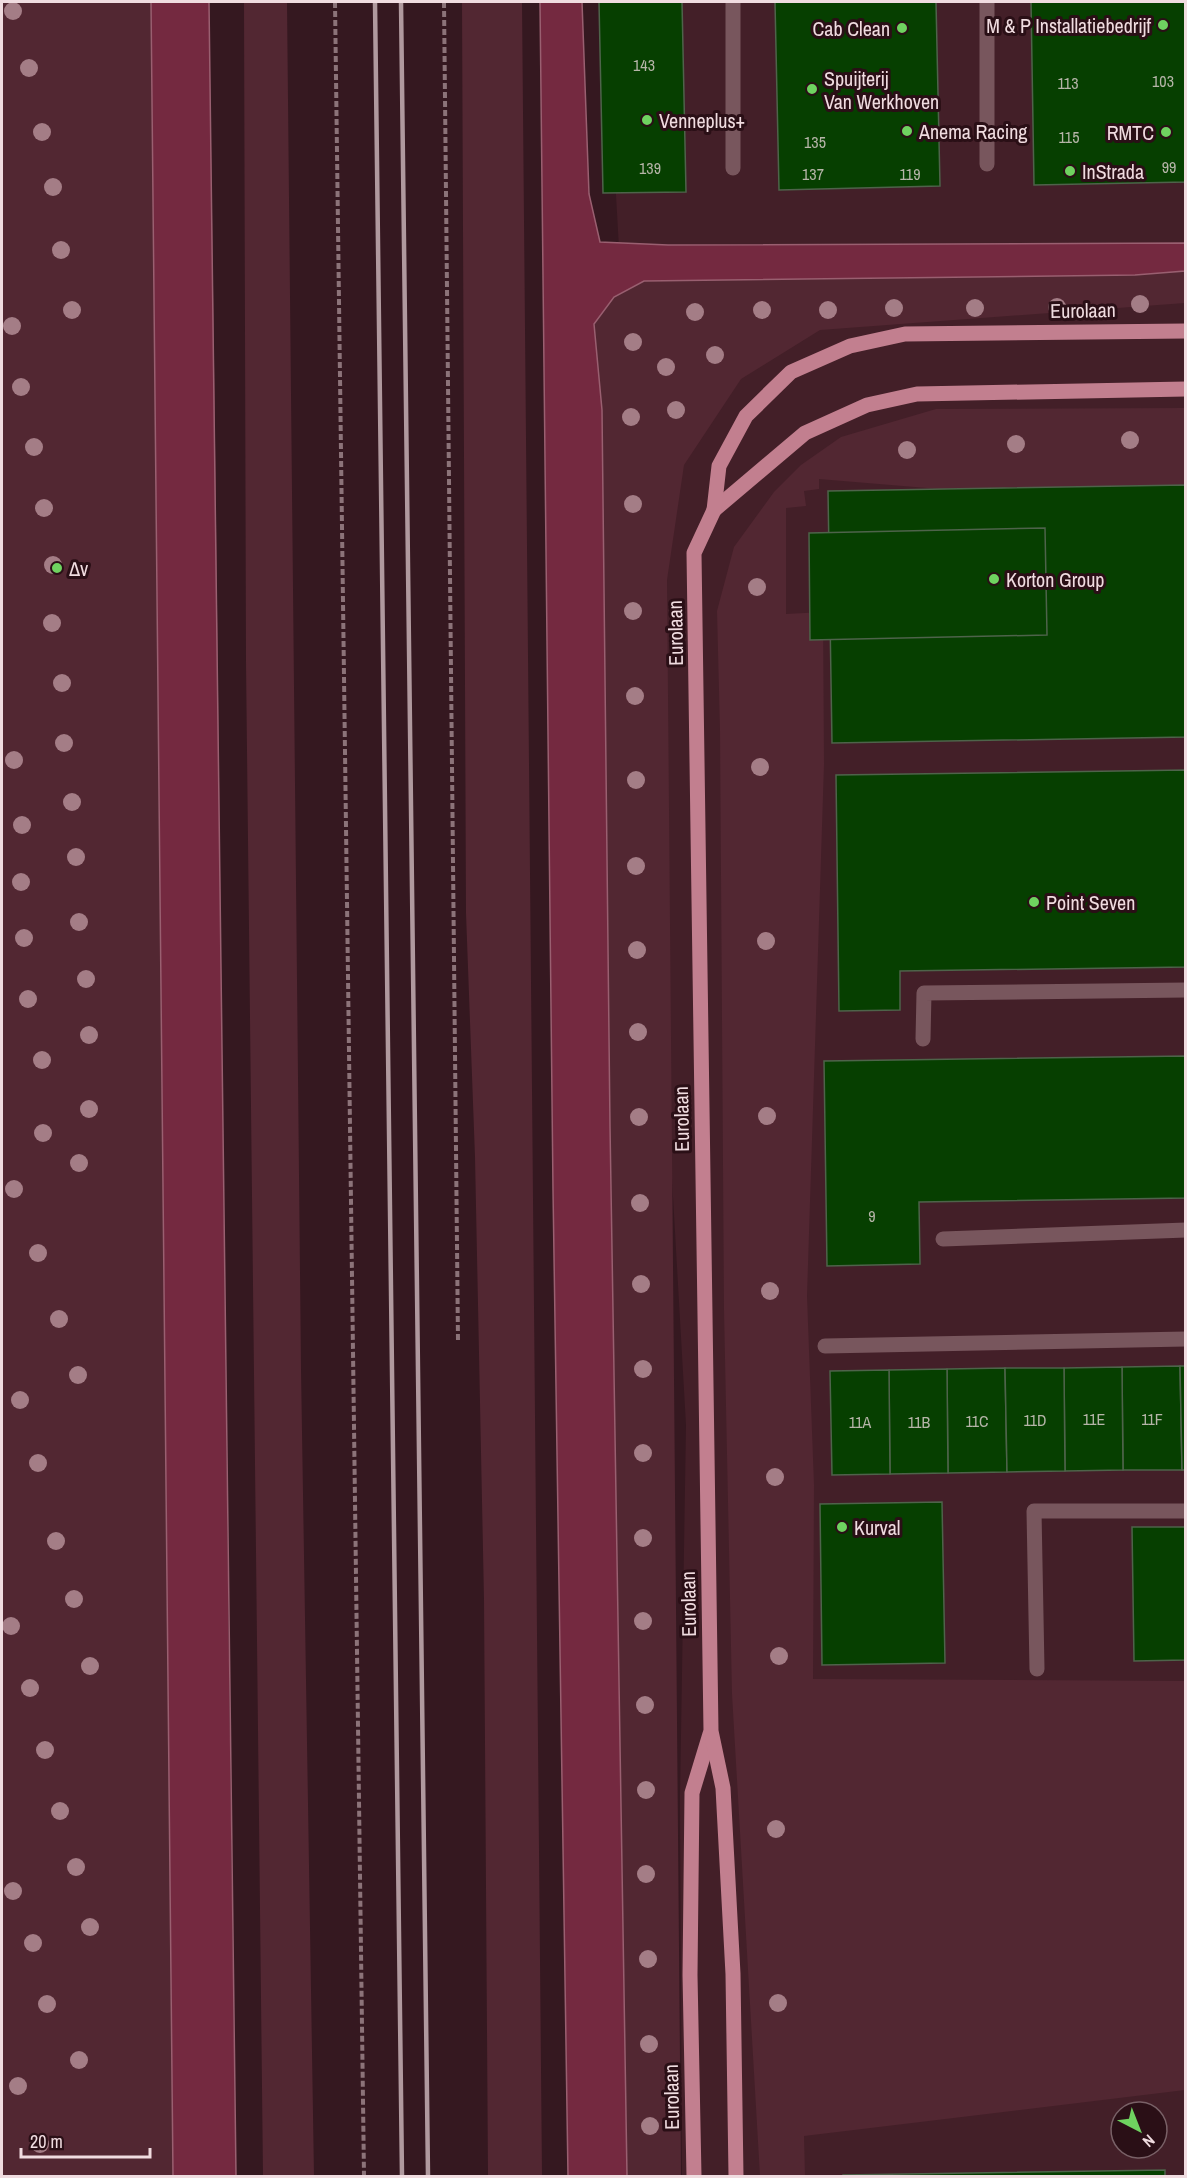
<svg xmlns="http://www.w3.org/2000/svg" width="1187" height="2178" font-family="'Archivo Narrow',sans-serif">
	<rect width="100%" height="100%" fill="#351820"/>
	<!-- built -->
	<path fill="#431f28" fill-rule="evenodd" d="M605,2H1185V2176H682L680,1796L686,1425ZM1121,2112H1157V2148H1121Z"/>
	<!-- green -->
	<g fill="#522732">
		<path d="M2,2H151L173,2176H2Z"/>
		<path d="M244,2H287L301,1369L314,2176H263L246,662Z"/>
		<path d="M462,2H522L542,2176H488L484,1599L475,1157L466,913Z"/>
		<path d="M1185,266V303L820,330L741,379L684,465L667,580L681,2176H627L610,1126L594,324L614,297L643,281Z"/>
		<path d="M1185,408V485L939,489L819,479V489L804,491L806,506L786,508V614L823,612L824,764L807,1296L814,1485L813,1679L1186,1681L1185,2090L804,2136L805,2176H760L732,1694L724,1310L720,730L717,611L734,547L774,492L801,465L841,437L936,409Z"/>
	</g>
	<!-- water -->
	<g fill="#742940" stroke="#995f70" stroke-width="1.5">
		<path d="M151,2H209C220,726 225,1452 236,2176H173Z"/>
		<path d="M540,2H582L589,194L600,242L668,245L1186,243L1185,271L1135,275L644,281L614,297L594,324L602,410L610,1126L627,2176H568L553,1190Z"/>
	</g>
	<!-- building -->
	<g fill="#063f00" stroke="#4e634a" stroke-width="1.5">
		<path d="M599,2H682L686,192L603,193Z"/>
		<path d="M775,2H936L940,186L779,190Z"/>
		<path d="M1031,2H1186V182L1034,185Z"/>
		<path d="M1186,485V737L832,743L828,491Z"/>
		<path d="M1045,528L1047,635L810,640L809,533Z"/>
		<path d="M1186,770V967L900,971V1010L839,1011L836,775Z"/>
		<path d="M1186,1056V1198L919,1202L920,1264L827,1266L824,1061Z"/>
		<path d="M1180,1366L1182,1470H1123L1122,1367Z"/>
		<path d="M1180,1366H1186V1470H1182Z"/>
		<path d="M1122,1367L1123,1470L1065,1471L1064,1368Z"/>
		<path d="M1005,1368L1007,1472L948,1473L947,1369Z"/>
		<path d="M1005,1368H1064L1065,1471L1007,1472Z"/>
		<path d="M947,1369L948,1473L890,1474L889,1370Z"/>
		<path d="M889,1370L890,1474L832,1475L830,1371Z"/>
		<path d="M942,1502L945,1663L822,1665L820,1504Z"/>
		<path d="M1132,1527H1186V1660L1134,1661Z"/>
		<path d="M1165,2170V2176H843V2175Z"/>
	</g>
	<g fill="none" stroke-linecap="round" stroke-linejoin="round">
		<!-- path -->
		<g stroke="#8c7379" stroke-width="4" stroke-dasharray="6 3" stroke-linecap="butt">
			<path d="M335,2L364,2176"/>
			<path d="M444,2L458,1341"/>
		</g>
		<!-- minor -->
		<g stroke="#78565d" stroke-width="15">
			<path d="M987,2V164"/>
			<path d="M733,168V2"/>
			<path d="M923,1039L924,993L1186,990"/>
			<path d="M943,1239L1186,1230"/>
			<path d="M825,1346L1186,1339"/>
			<path d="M1037,1669L1034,1511H1186"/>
		</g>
		<!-- major -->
		<g stroke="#c27f8f" stroke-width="15">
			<path d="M714,510L805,433L867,405L917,394L1186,389"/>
			<path d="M694,2176L690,1975L692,1793L710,1734"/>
			<path d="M736,2176L733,1974L723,1788L711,1731L694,553L714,510L719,466L746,416L791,372L850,346L905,334L1186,331"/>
		</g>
		<!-- rail -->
		<g stroke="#b0999e" stroke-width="4.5">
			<path d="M375,2L402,2176"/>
			<path d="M401,2L428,2176"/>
		</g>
	</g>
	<!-- trees -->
	<g fill="#a47d86">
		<circle cx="13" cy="11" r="9"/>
		<circle cx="29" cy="68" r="9"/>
		<circle cx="42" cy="132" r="9"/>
		<circle cx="53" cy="187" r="9"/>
		<circle cx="61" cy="250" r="9"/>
		<circle cx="1140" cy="304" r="9"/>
		<circle cx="1057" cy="307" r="9"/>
		<circle cx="894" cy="308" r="9"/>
		<circle cx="975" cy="308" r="9"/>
		<circle cx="72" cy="310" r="9"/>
		<circle cx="762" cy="310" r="9"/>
		<circle cx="828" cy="310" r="9"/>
		<circle cx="695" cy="312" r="9"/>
		<circle cx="12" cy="326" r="9"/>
		<circle cx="633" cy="342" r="9"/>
		<circle cx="715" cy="355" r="9"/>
		<circle cx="666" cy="367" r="9"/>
		<circle cx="21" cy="387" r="9"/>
		<circle cx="676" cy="410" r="9"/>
		<circle cx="631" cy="417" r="9"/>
		<circle cx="1130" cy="440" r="9"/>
		<circle cx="1016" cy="444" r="9"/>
		<circle cx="34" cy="447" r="9"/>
		<circle cx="907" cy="450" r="9"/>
		<circle cx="633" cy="504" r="9"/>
		<circle cx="44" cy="508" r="9"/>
		<circle cx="53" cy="565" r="9"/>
		<circle cx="757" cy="587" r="9"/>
		<circle cx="633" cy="611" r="9"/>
		<circle cx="52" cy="623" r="9"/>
		<circle cx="62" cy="683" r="9"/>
		<circle cx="635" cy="696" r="9"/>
		<circle cx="64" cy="743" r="9"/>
		<circle cx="14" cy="760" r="9"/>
		<circle cx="760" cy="767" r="9"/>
		<circle cx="636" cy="780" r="9"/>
		<circle cx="72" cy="802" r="9"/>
		<circle cx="22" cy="825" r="9"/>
		<circle cx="76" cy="857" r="9"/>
		<circle cx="636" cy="866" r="9"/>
		<circle cx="21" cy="882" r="9"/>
		<circle cx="79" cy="922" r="9"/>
		<circle cx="24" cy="938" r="9"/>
		<circle cx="766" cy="941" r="9"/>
		<circle cx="637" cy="950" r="9"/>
		<circle cx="86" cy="979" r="9"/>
		<circle cx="28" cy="999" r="9"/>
		<circle cx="638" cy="1032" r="9"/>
		<circle cx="89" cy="1035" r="9"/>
		<circle cx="42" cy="1060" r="9"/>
		<circle cx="89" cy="1109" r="9"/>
		<circle cx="767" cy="1116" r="9"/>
		<circle cx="639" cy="1117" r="9"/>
		<circle cx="43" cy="1133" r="9"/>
		<circle cx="79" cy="1163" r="9"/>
		<circle cx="14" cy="1189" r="9"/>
		<circle cx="640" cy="1203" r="9"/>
		<circle cx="38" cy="1253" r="9"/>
		<circle cx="641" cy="1284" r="9"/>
		<circle cx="770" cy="1291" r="9"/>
		<circle cx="59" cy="1319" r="9"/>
		<circle cx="643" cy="1369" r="9"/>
		<circle cx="78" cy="1375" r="9"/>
		<circle cx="20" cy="1400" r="9"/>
		<circle cx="643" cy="1453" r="9"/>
		<circle cx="38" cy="1463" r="9"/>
		<circle cx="775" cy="1477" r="9"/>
		<circle cx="643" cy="1538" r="9"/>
		<circle cx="56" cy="1541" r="9"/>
		<circle cx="74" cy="1599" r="9"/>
		<circle cx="643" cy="1621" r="9"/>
		<circle cx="11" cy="1626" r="9"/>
		<circle cx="779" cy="1656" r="9"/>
		<circle cx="90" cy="1666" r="9"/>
		<circle cx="30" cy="1688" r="9"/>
		<circle cx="645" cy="1705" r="9"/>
		<circle cx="45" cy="1750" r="9"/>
		<circle cx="646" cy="1790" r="9"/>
		<circle cx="60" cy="1811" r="9"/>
		<circle cx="776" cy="1829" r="9"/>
		<circle cx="76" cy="1867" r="9"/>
		<circle cx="646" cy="1874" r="9"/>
		<circle cx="13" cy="1891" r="9"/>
		<circle cx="90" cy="1927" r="9"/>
		<circle cx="33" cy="1943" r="9"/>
		<circle cx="648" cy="1959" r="9"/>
		<circle cx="778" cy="2003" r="9"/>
		<circle cx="47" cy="2004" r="9"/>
		<circle cx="649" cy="2044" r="9"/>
		<circle cx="79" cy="2060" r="9"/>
		<circle cx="18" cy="2086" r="9"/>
		<circle cx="650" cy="2126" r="9"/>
		<circle cx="40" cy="2144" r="9"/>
	</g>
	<!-- markers -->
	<g fill="#6fd360" stroke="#2a0f16" stroke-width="2">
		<circle cx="1163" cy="25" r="6"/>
		<circle cx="902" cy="28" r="6"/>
		<circle cx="812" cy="89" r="6"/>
		<circle cx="647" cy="120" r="6"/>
		<circle cx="907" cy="131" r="6"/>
		<circle cx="1166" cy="132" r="6"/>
		<circle cx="1070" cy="171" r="6"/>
		<circle cx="57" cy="568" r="6"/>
		<circle cx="994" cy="579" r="6"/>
		<circle cx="1034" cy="902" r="6"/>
		<circle cx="842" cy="1527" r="6"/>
	</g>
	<g text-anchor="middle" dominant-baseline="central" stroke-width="6" stroke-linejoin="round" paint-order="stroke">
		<!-- number labels -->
		<g font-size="16" fill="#b6b5a8">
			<text x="644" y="65">143</text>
			<text x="1163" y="81">103</text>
			<text x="1068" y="83">113</text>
			<text x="1069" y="137">115</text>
			<text x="815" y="142">135</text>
			<text x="1169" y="167">99</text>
			<text x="650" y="168">139</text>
			<text x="813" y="174">137</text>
			<text x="910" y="174">119</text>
			<text x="872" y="1216">9</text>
			<text x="1094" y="1419">11E</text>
			<text x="1152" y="1419">11F</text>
			<text x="1035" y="1420">11D</text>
			<text x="977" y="1421">11C</text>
			<text x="860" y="1422">11A</text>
			<text x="919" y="1422">11B</text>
		</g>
		<!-- poi labels -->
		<g font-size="20" fill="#f0dce0" stroke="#2a0f16" text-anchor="start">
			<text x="1151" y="25" text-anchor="end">M &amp; P Installatiebedrijf</text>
			<text x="890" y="28" text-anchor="end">Cab Clean</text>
			<text x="824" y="78">Spuijterij<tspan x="824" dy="23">Van Werkhoven</tspan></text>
			<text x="659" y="120">Venneplus+</text>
			<text x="919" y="131">Anema Racing</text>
			<text x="1154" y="132" text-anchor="end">RMTC</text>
			<text x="1082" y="171">InStrada</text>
			<text x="69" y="568">∆v</text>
			<text x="1006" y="579">Korton Group</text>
			<text x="1046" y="902">Point Seven</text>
			<text x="854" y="1527">Kurval</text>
		</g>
		<!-- street labels -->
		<g font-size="20" fill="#f0dce0" stroke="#2a0f16">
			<text transform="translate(1083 310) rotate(-1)">Eurolaan</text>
			<text transform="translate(675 633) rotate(-91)">Eurolaan</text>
			<text transform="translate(681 1119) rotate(-91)">Eurolaan</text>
			<text transform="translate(688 1604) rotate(-91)">Eurolaan</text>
			<text transform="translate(671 2097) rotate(-91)">Eurolaan</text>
		</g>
	</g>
	<!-- border -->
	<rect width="1187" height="2178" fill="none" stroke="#f0dce0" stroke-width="6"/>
	<!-- north arrow -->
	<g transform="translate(1139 2130) rotate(138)"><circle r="28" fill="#2a0f16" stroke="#796167" stroke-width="1.5"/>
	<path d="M0-4.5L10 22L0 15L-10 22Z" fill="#6fd360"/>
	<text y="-9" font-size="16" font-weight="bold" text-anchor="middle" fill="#f0dce0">N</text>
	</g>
	<!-- scale -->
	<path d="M21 2148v9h129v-9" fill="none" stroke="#f0dce0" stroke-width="3"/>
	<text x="30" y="2148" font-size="18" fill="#f0dce0" stroke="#2a0f16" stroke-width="4.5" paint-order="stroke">20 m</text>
</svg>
